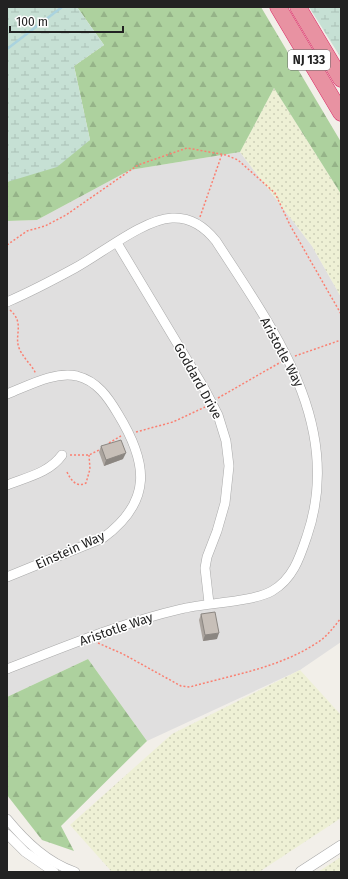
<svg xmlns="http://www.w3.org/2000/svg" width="348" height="879" font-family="'Fira Sans',sans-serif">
	<defs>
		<pattern id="farmland-dots" width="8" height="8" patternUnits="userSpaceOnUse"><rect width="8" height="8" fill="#eef0d5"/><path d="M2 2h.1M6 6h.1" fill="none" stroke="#ccceb7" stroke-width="1.8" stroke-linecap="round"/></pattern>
		<pattern id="forest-firs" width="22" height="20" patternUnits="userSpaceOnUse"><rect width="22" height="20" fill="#add19e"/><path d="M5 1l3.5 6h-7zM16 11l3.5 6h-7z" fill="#95b388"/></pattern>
		<pattern id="wetland-marsh" width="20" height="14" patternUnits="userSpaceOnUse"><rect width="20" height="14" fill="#c6e0d4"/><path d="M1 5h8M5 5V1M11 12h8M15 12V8" fill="none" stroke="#aac0b6"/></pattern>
	</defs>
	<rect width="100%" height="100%" fill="#f2efe9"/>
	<!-- residential -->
	<path fill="#e0dfdf" d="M240,152L312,246L341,297V642L300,670L147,741L88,659L7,697V221L37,220L130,170Z"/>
	<!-- farmland -->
	<g fill="url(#farmland-dots)">
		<path d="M274,88L341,194V297L312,246L240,152Z"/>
		<path d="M300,670L341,715V818L259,872H112L70,825L172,734Z"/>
		<path d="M341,857V872H318Z"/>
	</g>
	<!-- forest -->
	<g fill="url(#forest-firs)">
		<path d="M77,7H261L341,142V194L274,88L240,152L130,170L37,220L7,221V182L90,140L74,66L104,45Z"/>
		<path d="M88,659L147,741L61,826L74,851L42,840L7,795V697Z"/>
	</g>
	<!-- wetland -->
	<g fill="url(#wetland-marsh)">
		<path d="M7,7H77L104,45L74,66L90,140L57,167L7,182Z"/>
		<path d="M309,7H341V58Z"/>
	</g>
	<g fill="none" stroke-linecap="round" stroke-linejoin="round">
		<!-- stream -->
		<path stroke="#aad3df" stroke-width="2.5" d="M7,49L62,7"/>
		<!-- minor casing -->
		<g stroke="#a9a9a9" stroke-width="10">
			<g id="minor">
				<path d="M117,243L204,388L218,415L226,441L229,466L225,503L217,531L207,557L205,568L209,603"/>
				<path d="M7,302C30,292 53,280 75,268C101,254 144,219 172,218C190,217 205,227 216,241C273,329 345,425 307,536C300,557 293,579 272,591C253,602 205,603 181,609C121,623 64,647 7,669"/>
				<path d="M7,394C28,386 54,371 77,376C97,381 108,397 118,414C148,463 153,501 103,538L7,577"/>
				<path d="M7,485C27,477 49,473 62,455"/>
				<path d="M7,819C26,842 47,862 75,872"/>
				<path d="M7,834L25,852L54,872"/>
			</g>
		</g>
		<!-- tertiary casing -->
		<g stroke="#a9a9a9" stroke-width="12">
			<path id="tertiary" d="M301,872L341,846"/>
		</g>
		<!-- motorway casing -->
		<g stroke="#dc2a67" stroke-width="17">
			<g id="motorway">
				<path d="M278,7L341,113"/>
				<path d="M298,7L341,79"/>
			</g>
		</g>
		<!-- path -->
		<g stroke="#fa8072" stroke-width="1.5" stroke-dasharray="2 2" stroke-linecap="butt">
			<path d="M200,217L222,154"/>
			<path d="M7,245L27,231L45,226L66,215L138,165L187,148L226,155L238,160L275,193L290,225L341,314"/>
			<path d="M10,310C25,323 14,335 19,348C23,358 32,365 36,374"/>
			<path d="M295,356L341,340"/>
			<path d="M218,398L281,362"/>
			<path d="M136,432L173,422L205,407"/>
			<path d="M109,443L121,436"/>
			<path d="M70,455H89L101,449"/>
			<path d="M67,472C71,480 76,488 86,483L90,469L89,455"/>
			<path d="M98,643L123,654L181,686L190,687C232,675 278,668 315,644C326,638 333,628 341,618"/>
		</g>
		<!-- minor -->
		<use href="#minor" stroke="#fff" stroke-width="9"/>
		<!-- tertiary -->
		<use href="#tertiary" stroke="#fff" stroke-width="11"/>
		<!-- motorway -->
		<use href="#motorway" stroke="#e892a2" stroke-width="16"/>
	</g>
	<!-- wall -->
	<g fill="#aba49e">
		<path d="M101,446L123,459L104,466L99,452Z"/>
		<path d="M201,614L217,639L203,641L199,620Z"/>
	</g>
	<!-- shaded-wall -->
	<g fill="#8b8681">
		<path d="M126,453L123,459L104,466L106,460Z"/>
		<path d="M219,633L217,639L203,641L205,635Z"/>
	</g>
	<!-- building -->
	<g fill="#c7bfb8" stroke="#8b8681">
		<path d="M121,440L126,453L106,460L101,446Z"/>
		<path d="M215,612L219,633L205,635L201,614Z"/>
	</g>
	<g text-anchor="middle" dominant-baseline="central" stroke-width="3" stroke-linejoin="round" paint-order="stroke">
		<!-- shield labels -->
		<rect fill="#fff" stroke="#646464" stroke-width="1" x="288" y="50" width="42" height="20" rx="3"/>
		<g font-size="12" font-weight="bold" fill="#222">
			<text x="309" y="60">NJ 133</text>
		</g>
		<!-- street labels -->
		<g font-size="13" fill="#222" stroke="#fff">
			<text transform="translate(282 352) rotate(62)">Aristotle Way</text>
			<text transform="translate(198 381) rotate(61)">Goddard Drive</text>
			<text transform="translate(70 550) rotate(-24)">Einstein Way</text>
			<text transform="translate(116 629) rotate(-19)">Aristotle Way</text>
		</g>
	</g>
	<!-- border -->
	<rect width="348" height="879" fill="none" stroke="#222222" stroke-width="16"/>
	<!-- scale -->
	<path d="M10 26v6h113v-6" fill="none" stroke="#222222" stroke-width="2"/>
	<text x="16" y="26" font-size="12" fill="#222222" stroke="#ffffff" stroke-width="3" paint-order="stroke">100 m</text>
</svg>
